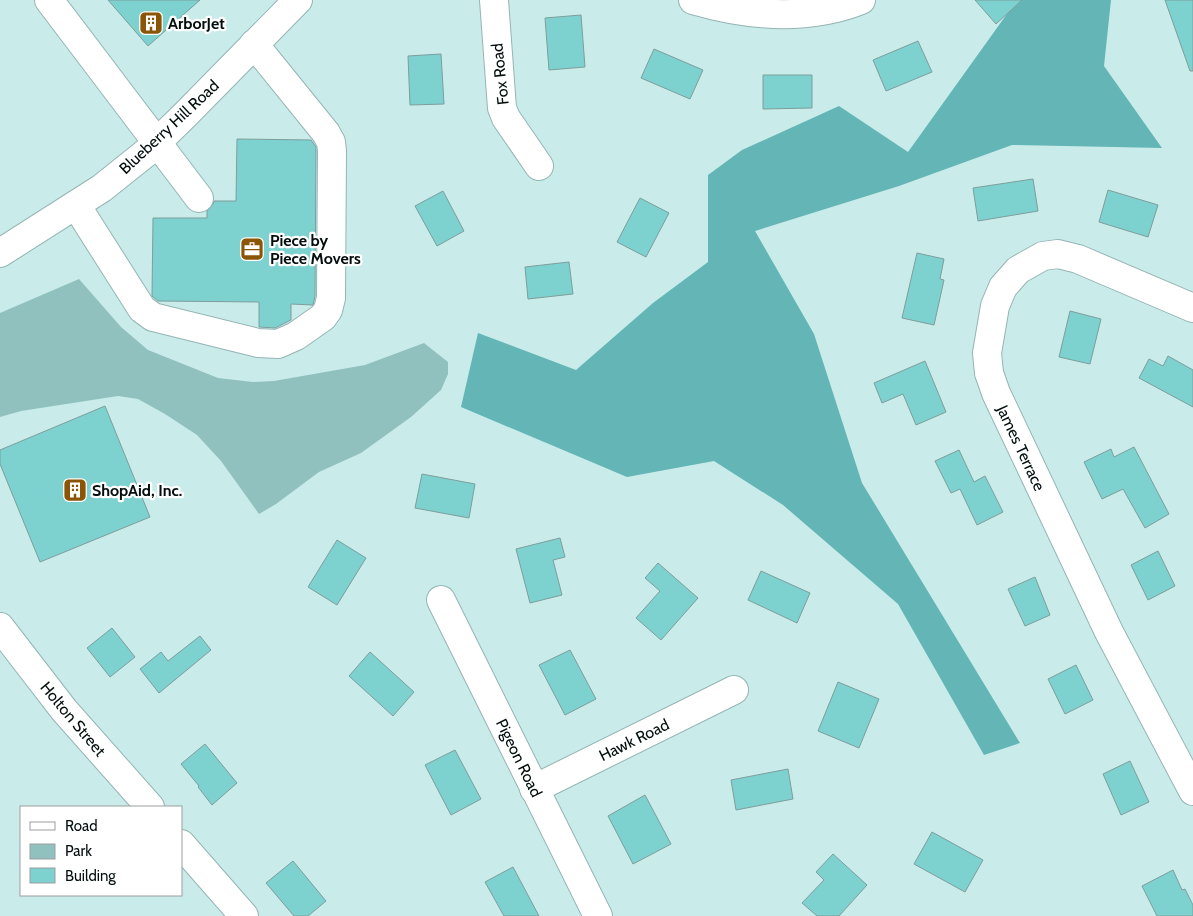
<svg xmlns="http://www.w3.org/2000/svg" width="1193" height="916" font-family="Cabin,sans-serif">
	<rect width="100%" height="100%" fill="#c9ebea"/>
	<!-- green -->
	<path fill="#90c1bf" d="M79,279L121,327L148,350L218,378L253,382L274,381L365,365L424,343L448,362V374L441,390L411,417L361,453L319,472L276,504L259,514L221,461L197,435L165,414L138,399L118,396L21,411L0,417V313Z"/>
	<!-- forest -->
	<path fill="#63b6b5" d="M1017,0H1111L1104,66L1162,148L1012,145L899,186L755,231L814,334L862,483L1020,743L984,755L898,604L783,505L714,461L627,477L461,407L478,333L576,370L653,303L708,262V175L742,150L839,106L908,152Z"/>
	<!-- building -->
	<g fill="#7dd1cf" stroke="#7d9e9c">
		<path d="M108,0H200L148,46Z"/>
		<path d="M975,0H1022L996,24Z"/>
		<path d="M1165,0H1193V71H1190Z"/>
		<path d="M581,15L585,67L549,70L545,18Z"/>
		<path d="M918,41L932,72L886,91L873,60Z"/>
		<path d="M654,49L703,70L690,99L641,78Z"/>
		<path d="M441,54L444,104L410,105L408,56Z"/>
		<path d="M763,75H812V108L763,109Z"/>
		<path d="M237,139L311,140L316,147L315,296L313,305L291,304V320L275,328L259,327V302L158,301L152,296L153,218H207V211L213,204L214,201H236Z"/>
		<path d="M1033,179L1038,211L978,221L973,188Z"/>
		<path d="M1108,190L1158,205L1148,237L1099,222Z"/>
		<path d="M443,191L464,231L437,246L415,206Z"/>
		<path d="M640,198L669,213L646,257L617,242Z"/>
		<path d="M917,253L944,259L940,279L944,280L934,325L902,318Z"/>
		<path d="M569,262L573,294L528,299L525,267Z"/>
		<path d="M1070,311L1101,319L1090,364L1059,357Z"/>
		<path d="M1168,356L1193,370V407L1139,378L1149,359L1163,366Z"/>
		<path d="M925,361L946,412L916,425L903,394L882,403L874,383Z"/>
		<path d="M105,406L150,517L40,562L0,464V450Z"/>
		<path d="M1134,447L1169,514L1145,528L1123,489L1102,499L1084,462L1111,449L1114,457Z"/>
		<path d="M959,450L974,482L985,476L1003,512L977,525L960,489L951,493L935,461Z"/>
		<path d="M422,474L475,484L469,518L415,508Z"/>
		<path d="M560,538L565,557L553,560L562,595L530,603L516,549Z"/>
		<path d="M337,540L366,558L337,605L308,587Z"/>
		<path d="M1158,551L1175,586L1148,600L1131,565Z"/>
		<path d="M658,563L698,598L661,640L636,618L660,591L645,578Z"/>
		<path d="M761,571L810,593L797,623L748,600Z"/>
		<path d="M1035,577L1050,615L1025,626L1008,589Z"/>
		<path d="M112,628L135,657L110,677L87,648Z"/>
		<path d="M200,636L211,650L159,693L140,669L161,652L168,661Z"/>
		<path d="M570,650L596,699L565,715L539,665Z"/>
		<path d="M370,652L414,692L393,716L349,676Z"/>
		<path d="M1076,665L1093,700L1065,714L1048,679Z"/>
		<path d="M838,682L879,699L859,748L818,731Z"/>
		<path d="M205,744L237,783L212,805L198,787L199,786L181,764Z"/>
		<path d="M455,750L481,799L451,815L425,765Z"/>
		<path d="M1130,761L1149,802L1121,815L1103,774Z"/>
		<path d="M788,769L793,799L736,810L731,780Z"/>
		<path d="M645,795L671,844L633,864L608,816Z"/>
		<path d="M932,832L983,860L965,892L914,864Z"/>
		<path d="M833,854L867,885L839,916H817L802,903L824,880L816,872Z"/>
		<path d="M293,861L326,901L308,916H294L266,883Z"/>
		<path d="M513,867L539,916H504L485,882Z"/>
		<path d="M1173,870L1182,890L1185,889L1193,905V916H1157L1142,886Z"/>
	</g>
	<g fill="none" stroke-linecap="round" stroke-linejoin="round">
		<!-- minor casing -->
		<g stroke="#94b5b4" stroke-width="30">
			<g id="minor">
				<path d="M49,0L199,198"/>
				<path d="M494,0L502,108L506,118L539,166"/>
				<path d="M693,0C748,16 806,22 861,0"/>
				<path d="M76,205L142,309L153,317L258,343L278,344L296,336L323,317L328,310L331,298L332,151L331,142L326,133L254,44"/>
				<path d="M0,253L102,188L147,152L185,115L298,0"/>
				<path d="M1193,308L1078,259L1058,254L1043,256L1018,270L1003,287L995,306L987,353L989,373L996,393L1109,632L1193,791"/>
				<path d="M441,600L598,916"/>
				<path d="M0,627L64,710L150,807"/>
				<path d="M534,789L734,690"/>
				<path d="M181,844L244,916"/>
			</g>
		</g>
		<!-- minor -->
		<use href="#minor" stroke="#fff" stroke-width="28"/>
	</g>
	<!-- icons -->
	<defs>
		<g id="building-square" transform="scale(1.25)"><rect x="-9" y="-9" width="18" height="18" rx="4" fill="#8b5506" stroke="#fff"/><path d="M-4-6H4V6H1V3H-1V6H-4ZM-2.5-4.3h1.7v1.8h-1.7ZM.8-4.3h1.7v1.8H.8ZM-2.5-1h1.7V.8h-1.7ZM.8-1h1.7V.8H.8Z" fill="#fff"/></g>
		<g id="office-square" transform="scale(1.25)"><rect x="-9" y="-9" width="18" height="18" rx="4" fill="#8b5506" stroke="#fff"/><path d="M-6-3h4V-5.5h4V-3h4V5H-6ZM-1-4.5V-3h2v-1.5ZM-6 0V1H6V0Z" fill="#fff"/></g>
	</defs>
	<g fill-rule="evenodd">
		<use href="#building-square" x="151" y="23"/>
		<use href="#office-square" x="252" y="249"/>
		<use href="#building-square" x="75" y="490"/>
	</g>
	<g text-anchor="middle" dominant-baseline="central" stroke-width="4.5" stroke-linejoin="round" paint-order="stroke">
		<!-- poi labels -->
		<g font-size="16" font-weight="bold" fill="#030e0d" stroke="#fff" text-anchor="start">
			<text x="168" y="23">ArborJet</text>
			<text x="270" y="240">Piece by<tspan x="270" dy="18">Piece Movers</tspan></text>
			<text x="92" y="490">ShopAid, Inc.</text>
		</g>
		<!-- street labels -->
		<g font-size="16" fill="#030e0d" stroke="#fff">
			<text transform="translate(500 74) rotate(-96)">Fox Road</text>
			<text transform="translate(169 127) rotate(-43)">Blueberry Hill Road</text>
			<text transform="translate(1021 448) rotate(65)">James Terrace</text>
			<text transform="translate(73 719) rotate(50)">Holton Street</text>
			<text transform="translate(634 740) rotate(-26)">Hawk Road</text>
			<text transform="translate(519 758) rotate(64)">Pigeon Road</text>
		</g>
	</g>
	<!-- legend -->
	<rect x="20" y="806" width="162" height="90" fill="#ffffff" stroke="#9a9f9e"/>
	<rect x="30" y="822" width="25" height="8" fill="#ffffff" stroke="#9a9f9e"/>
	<text x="65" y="831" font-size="15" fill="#030e0d">Road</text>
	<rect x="30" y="844" width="25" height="15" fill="#90c1bf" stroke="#9a9f9e"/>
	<text x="65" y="856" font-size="15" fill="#030e0d">Park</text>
	<rect x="30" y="868" width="25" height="15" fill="#7dd1cf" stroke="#9a9f9e"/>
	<text x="65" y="881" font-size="15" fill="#030e0d">Building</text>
</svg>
